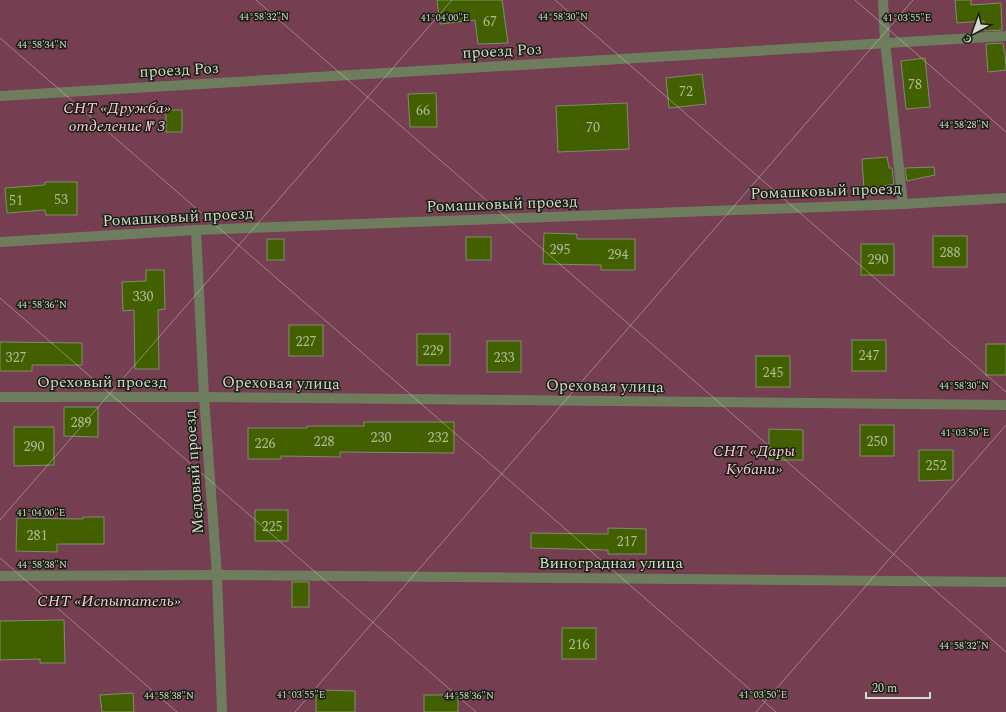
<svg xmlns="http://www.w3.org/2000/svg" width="1006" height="712" font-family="Spectral,serif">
	<rect width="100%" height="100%" fill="#2e391e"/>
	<!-- green -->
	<rect fill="#753e51" x="0" y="0" width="1006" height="712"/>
	<!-- building -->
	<g fill="#426000" stroke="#7f8d6e">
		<path d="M437,0H502L508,43L478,44L475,20L440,24Z"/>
		<path d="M955,0H971V5L1001,3L1002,30L985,31L984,21L957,23Z"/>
		<path d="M1003,43L1004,52H1005L1006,70L988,72L986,44Z"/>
		<path d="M925,58L930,107L906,109L901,61Z"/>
		<path d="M702,74L706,104L669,108L666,78Z"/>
		<path d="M436,93L437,127H410L408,94Z"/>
		<path d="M627,103L629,149L558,152L556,106Z"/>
		<rect x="166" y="110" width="16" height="22"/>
		<path d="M887,157L889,168H892L894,184L864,190L862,159Z"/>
		<path d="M934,167L935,175L907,181L905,168Z"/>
		<path d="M45,182H77V215H46L45,210L7,213L5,188L45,185Z"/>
		<path d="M544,233L577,234V239H635V270H601V265L543,264Z"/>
		<rect x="933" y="236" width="34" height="31"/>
		<rect x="466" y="237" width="25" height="23"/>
		<rect x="267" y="239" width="17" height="21"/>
		<rect x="861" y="244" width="33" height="31"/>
		<path d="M146,270H164L165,309L158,310L159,369H135L134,310L123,311L122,282L146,281Z"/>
		<rect x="289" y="325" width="34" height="31"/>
		<rect x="417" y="334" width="33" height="31"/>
		<rect x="852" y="340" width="34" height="31"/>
		<rect x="487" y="341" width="34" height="31"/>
		<path d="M0,342L82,343V365H32V371H0Z"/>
		<rect x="986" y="344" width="20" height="31"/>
		<rect x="756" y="356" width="34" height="31"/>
		<path d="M64,407H98V437L64,436Z"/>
		<path d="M364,422H454V453L340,452V457L281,456V459H248V428H307V426H364Z"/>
		<rect x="860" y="425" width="34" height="31"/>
		<path d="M14,427H54V465L14,466Z"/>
		<path d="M769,429L803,430V460H769Z"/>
		<path d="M919,450H953V480L919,481Z"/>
		<rect x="255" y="510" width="33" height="31"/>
		<path d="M83,517H104V544H57V552L16,551L17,518L83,519Z"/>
		<path d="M608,528L646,529V554H608V550L531,548V533L608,534Z"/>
		<rect x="292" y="582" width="17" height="25"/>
		<path d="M64,620L65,663H40V659L0,660V621Z"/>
		<rect x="562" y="628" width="34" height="31"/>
		<path d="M316,690L355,691V712H316Z"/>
		<path d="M133,693L134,712H102L100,695Z"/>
		<rect x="424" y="695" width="34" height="17"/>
	</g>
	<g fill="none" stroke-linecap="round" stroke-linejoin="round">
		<!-- service -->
		<path stroke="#6f7d5f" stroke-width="10" d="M883,0L885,42L903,204"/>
		<!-- minor -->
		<g stroke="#6f7d5f" stroke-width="10">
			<path d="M0,96L1006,36"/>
			<path d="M196,230L204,397L217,575L222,712"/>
			<path d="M0,242L196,230L903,204L1006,198"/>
			<path d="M0,397H204L1006,405"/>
			<path d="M0,576L217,575L1006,582"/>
		</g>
	</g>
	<!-- ticks -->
	<path fill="none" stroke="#d2dac9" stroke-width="1" stroke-opacity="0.45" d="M256,0L1006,652M555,0L1006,392M855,0L1006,132M0,38L776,712M0,298L476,712M0,520L452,0M0,558L177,712M295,712L913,0M756,712L1006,425"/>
	<g text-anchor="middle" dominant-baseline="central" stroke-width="3" stroke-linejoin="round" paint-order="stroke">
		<!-- number labels -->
		<g font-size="14" fill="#aebc97">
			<text x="490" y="21">67</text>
			<text x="915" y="84">78</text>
			<text x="686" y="91">72</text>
			<text x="423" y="110">66</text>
			<text x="593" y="127">70</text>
			<text x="61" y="199">53</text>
			<text x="16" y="200">51</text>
			<text x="560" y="249">295</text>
			<text x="950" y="252">288</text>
			<text x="618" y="254">294</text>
			<text x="878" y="259">290</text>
			<text x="143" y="296">330</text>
			<text x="306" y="341">227</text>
			<text x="433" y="350">229</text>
			<text x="869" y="355">247</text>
			<text x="16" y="357">327</text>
			<text x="504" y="357">233</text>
			<text x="773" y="372">245</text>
			<text x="81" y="422">289</text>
			<text x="381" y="437">230</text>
			<text x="438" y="437">232</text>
			<text x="324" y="441">228</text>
			<text x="877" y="441">250</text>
			<text x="265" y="443">226</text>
			<text x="34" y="446">290</text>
			<text x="936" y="465">252</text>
			<text x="272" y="526">225</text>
			<text x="37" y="535">281</text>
			<text x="627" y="541">217</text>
			<text x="579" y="644">216</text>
		</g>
		<!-- street labels -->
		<g font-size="16" fill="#d2dac9" stroke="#191e12">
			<text transform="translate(502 51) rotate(-3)">проезд Роз</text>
			<text transform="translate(179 70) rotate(-3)">проезд Роз</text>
			<text transform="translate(826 191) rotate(-2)">Ромашковый проезд</text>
			<text transform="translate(502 204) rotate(-2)">Ромашковый проезд</text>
			<text transform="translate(178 217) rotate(-3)">Ромашковый проезд</text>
			<text x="102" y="382">Ореховый проезд</text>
			<text transform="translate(281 383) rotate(1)">Ореховая улица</text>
			<text transform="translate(605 386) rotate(1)">Ореховая улица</text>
			<text transform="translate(194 472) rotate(-94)">Медовый проезд</text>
			<text x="611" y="563">Виноградная улица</text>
		</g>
		<!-- park labels -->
		<g font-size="16" font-style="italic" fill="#fbcad8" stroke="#191e12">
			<text x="117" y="108">СНТ «Дружба»<tspan x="117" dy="18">отделение № 3</tspan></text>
			<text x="754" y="451">СНТ «Дары<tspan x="754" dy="18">Кубани»</tspan></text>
			<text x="109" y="601">СНТ «Испытатель»</text>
		</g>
	</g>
	<g font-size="10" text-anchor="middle" fill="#d2dac9" stroke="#191e12" stroke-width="3" stroke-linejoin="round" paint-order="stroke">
		<text x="563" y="20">44°58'30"N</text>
		<text x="264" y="20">44°58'32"N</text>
		<text x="445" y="21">41°04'00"E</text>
		<text x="907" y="21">41°03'55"E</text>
		<text x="42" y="48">44°58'34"N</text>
		<text x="964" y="128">44°58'28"N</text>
		<text x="42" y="308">44°58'36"N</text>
		<text x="964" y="389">44°58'30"N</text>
		<text x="965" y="436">41°03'50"E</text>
		<text x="41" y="516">41°04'00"E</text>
		<text x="42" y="568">44°58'38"N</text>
		<text x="964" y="649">44°58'32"N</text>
		<text x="301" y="698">41°03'55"E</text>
		<text x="763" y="698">41°03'50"E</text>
		<text x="169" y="699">44°58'38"N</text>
		<text x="469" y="699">44°58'36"N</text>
	</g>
	<!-- north arrow -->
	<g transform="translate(974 32) rotate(221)" stroke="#191e12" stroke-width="3" paint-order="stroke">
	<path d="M0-3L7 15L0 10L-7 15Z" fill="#d2dac9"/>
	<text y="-6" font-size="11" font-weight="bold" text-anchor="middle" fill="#d2dac9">С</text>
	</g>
	<!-- scale -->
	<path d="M866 692v6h64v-6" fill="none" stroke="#d2dac9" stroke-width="2"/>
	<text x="872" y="692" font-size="12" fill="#d2dac9" stroke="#191e12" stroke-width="3" paint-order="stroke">20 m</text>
</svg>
